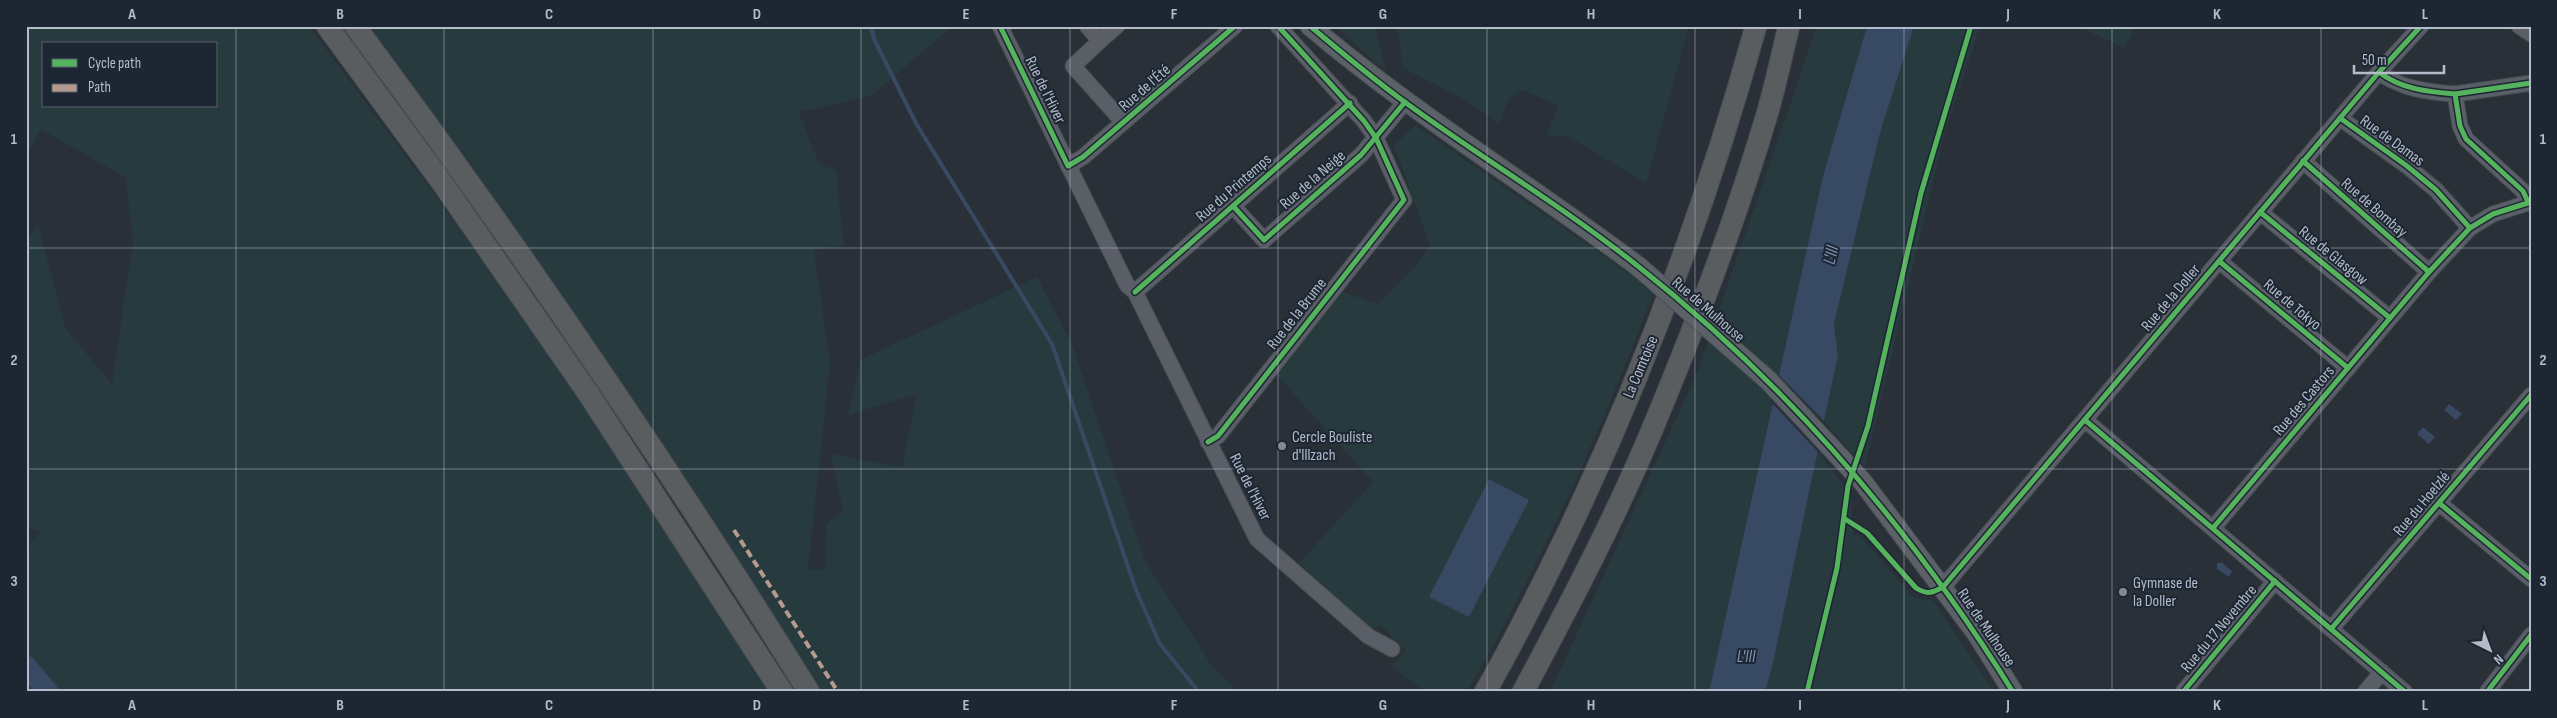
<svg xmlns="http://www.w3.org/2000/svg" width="2557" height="718" font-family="'Sofia Sans Condensed',sans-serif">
	<rect width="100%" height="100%" fill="#2a3038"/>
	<!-- green -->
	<g fill="#273a3e" fill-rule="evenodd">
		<path d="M26,26H309L443,206L601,428L768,692H55L26,656V548L40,532L26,527V241L38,225L66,329L112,384L133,242L126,178L41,129L26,156ZM44,44H216V106H44Z"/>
		<path d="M366,26H953L871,96L799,112L819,164L836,170L844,246L814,250L830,363L808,570L825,569L826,524L843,512L831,454L902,467L917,394L848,415L860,360L1037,277L1072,344L1145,561L1213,668L1239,692H823L594,345Z"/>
		<path d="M1336,26H1375L1386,72Z"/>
		<path d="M1397,26H1689L1646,183L1569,137L1547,136L1558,105L1522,90L1510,97L1499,124L1465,100L1403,68Z"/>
		<path d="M1817,26H1867L1823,176L1709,692H1550L1698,371Z"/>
		<path d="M1914,26H1980L1945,132L1865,467L1824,421L1838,355L1834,324L1880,133Z"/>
		<path d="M2076,26H2135L2125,48Z"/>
		<path d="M1415,125L1634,277L1653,294C1601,431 1541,564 1467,692H1425L1392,666L1406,650L1382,626L1369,628L1299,563L1373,482L1276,374L1343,292L1378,304L1420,261L1430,246L1394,145Z"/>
		<path d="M1817,450L1851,495L1853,536L1858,533L1913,597L1934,601L1994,692H1765Z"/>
	</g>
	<!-- water -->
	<g fill="#384963">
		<path d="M1867,26H1914L1880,133L1834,324L1838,355L1773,663L1765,692H1709L1823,176Z"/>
		<path d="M2449,404L2462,414L2456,420L2444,410Z"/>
		<path d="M2423,427L2435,437L2429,444L2417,434Z"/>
		<path d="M1489,479L1529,500L1469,617L1429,597Z"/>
		<path d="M2221,562L2232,571L2229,577L2217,569V564Z"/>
	</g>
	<!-- pier -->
	<path fill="#2a3038" d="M1777,373L1826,423L1819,453L1771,402Z"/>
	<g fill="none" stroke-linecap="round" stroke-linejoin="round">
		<!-- stream -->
		<path stroke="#384963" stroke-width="4" d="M871,26L874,39L917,125L1052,344L1136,590L1160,644L1199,692"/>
		<!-- river -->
		<path stroke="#384963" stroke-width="21" d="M26,666L48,692"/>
		<!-- minor casing -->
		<g stroke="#484c53" stroke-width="17">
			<g id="minor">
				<path d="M1000,26L1127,285L1135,292L1257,539L1368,636L1392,649"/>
				<path d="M1087,26L1100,41L1073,66L1123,122"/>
				<path d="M2519,26L2531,34"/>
				<path d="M1100,41L1117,26"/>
				<path d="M2379,72C2400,89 2429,92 2455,94L2460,126L2466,139L2523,191L2528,202"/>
				<path d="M2455,94L2531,83"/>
				<path d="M2340,118L2407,166L2436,190L2470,228"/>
				<path d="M2303,161L2429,272"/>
				<path d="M1068,166L1083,157L1235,26"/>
				<path d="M1233,206L1264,240L1361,155L1405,102"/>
				<path d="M2260,212L2390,318"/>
				<path d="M2219,261L2348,368"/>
				<path d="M1135,292L1350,103"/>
				<path d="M2085,420L2405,692"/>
				<path d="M1208,442L1218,436L1404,200L1376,138L1364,121L1278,26"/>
				<path d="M2439,503L2531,579"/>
				<path d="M2213,528L2429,272L2470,228L2493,214L2531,202"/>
				<path d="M1943,587L2379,72L2421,26"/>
				<path d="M2331,629L2531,395"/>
				<path d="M2183,692L2275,581"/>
				<path d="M2365,692L2382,672"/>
				<path d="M2487,692L2531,635"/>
			</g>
		</g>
		<!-- major casing -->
		<g stroke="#484c55" stroke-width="21">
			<g id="major">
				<path d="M1310,26C1414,114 1530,185 1639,267"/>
				<path d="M1862,481L1977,634L2013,692"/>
			</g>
		</g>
		<!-- highway casing -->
		<g stroke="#474c53" stroke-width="23">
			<g id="highway">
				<path d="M327,26L443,184L588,393L782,692"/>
				<path d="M355,26C515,241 667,464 809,692"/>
				<path d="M1485,692C1515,641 1541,587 1567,534C1646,369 1707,203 1756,26"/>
				<path d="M1523,692C1572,600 1620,509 1659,413C1700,314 1738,213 1768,111C1776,83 1782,54 1789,26"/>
			</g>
		</g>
		<!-- minor -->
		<use href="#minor" stroke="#5a5e66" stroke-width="15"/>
		<!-- major -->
		<use href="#major" stroke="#5c6168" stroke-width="19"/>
		<!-- highway -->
		<use href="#highway" stroke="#5a5d60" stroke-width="21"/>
		<!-- major-bridge casing -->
		<g stroke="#484c55" stroke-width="21" stroke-linecap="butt">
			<path id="major-bridge" d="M1639,267L1769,381L1862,481"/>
		</g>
		<!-- major-bridge -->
		<use href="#major-bridge" stroke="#5c6168" stroke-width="19"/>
		<!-- quiet -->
		<path stroke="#b69a8f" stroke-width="4" stroke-dasharray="8 4" stroke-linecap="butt" d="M734,530L838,692"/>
		<!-- cycleway casing -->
		<g stroke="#1d2633" stroke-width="8">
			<g id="cycleway">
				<path d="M1000,26L1068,166L1083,157L1235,26"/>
				<path d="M1310,26C1342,53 1373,79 1406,103C1483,159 1564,207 1639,267C1788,385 1912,530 2013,692"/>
				<path d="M2379,72C2400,89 2429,92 2455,94L2460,126L2466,139L2523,191L2528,202"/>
				<path d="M2455,94L2531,83"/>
				<path d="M2340,118L2407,166L2436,190L2470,228"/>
				<path d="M2303,161L2429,272"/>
				<path d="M1233,206L1264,240L1361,155L1405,102"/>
				<path d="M2260,212L2390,318"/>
				<path d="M2219,261L2348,368"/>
				<path d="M1135,292L1350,103"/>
				<path d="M2085,420L2405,692"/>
				<path d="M1208,442L1218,436L1404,200L1376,138L1364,121L1278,26"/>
				<path d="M2439,503L2531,579"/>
				<path d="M1845,519L1867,533L1916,588C1927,595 1932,593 1943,587L2379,72L2421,26"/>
				<path d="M2213,528L2429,272L2470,228L2493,214L2531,202"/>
				<path d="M2331,629L2531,395"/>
				<path d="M1807,692L1837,568L1848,486L1868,426L1921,193L1971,26"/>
				<path d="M2183,692L2275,581"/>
				<path d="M2487,692L2531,635"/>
			</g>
		</g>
		<!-- cycleway -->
		<use href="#cycleway" stroke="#56b35d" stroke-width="5"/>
	</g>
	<!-- grid -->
	<path fill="none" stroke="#b4bcc9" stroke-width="1" stroke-opacity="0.55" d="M236,26V692M444,26V692M653,26V692M861,26V692M1070,26V692M1278,26V692M1487,26V692M1695,26V692M1904,26V692M2112,26V692M2321,26V692M26,248H2531M26,469H2531"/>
	<!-- markers -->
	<g fill="#848b96" stroke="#1d2633" stroke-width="2">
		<circle cx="1282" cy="446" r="5"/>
		<circle cx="2123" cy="592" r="5"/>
	</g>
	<g text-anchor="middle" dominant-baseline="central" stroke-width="4" stroke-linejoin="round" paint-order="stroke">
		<!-- street labels -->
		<g font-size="16" fill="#b4bcc9" stroke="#1d2633">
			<text transform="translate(1145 88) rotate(-41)">Rue de l'Été</text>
			<text transform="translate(1045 90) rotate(64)">Rue de l'Hiver</text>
			<text transform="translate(2392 141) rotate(36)">Rue de Damas</text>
			<text transform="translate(1313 180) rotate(-41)">Rue de la Neige</text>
			<text transform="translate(1234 188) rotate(-41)">Rue du Printemps</text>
			<text transform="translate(2374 208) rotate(41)">Rue de Bombay</text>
			<text transform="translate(2333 256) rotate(39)">Rue de Glasgow</text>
			<text transform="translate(2171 298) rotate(-50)">Rue de la Doller</text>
			<text transform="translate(2292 305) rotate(40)">Rue de Tokyo</text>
			<text transform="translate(1708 310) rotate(41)">Rue de Mulhouse</text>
			<text transform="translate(1297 314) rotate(-52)">Rue de la Brume</text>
			<text transform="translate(1641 367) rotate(-67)">La Comtoise</text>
			<text transform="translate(2304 401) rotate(-50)">Rue des Castors</text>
			<text transform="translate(1250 487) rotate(63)">Rue de l'Hiver</text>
			<text transform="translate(2422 504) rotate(-50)">Rue du Hoelzlé</text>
			<text transform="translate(1986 628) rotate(56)">Rue de Mulhouse</text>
			<text transform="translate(2219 629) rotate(-50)">Rue du 17 Novembre</text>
		</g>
		<!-- poi labels -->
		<g font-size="16" fill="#b4bcc9" stroke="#1d2633" text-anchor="start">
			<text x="1292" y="437">Cercle Bouliste<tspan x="1292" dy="18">d'Illzach</tspan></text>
			<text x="2133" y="583">Gymnase de<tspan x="2133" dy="18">la Doller</tspan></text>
		</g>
		<!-- water labels -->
		<g font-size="18" font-style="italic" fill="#7c92b1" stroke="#1d2633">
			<text transform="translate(1831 255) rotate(-77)">L'Ill</text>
			<text x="1746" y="656">L'Ill</text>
		</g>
	</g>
	<!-- border -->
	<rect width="2557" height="718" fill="none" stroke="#1d2633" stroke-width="55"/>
	<!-- legend -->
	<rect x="42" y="42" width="175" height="65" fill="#1d2633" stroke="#59626f"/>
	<rect x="52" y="59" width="25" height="8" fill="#56b35d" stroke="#59626f"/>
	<text x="88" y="68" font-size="15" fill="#b4bcc9">Cycle path</text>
	<rect x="52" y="84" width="25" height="8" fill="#b69a8f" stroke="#59626f"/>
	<text x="88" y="92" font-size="15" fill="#b4bcc9">Path</text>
	<!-- north arrow -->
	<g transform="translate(2490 650) rotate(138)" stroke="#1d2633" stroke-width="4" paint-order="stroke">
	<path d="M0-4L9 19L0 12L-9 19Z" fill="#b4bcc9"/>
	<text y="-8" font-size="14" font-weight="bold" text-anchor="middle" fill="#b4bcc9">N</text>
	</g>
	<!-- scale -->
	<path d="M2354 65v8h90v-8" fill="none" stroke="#b4bcc9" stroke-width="2.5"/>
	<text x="2362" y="65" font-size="15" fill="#b4bcc9" stroke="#1d2633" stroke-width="4" paint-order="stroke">50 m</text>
	<rect x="28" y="28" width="2502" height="662" fill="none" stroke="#b4bcc9" stroke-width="2"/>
	<g font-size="16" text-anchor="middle" font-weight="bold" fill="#b4bcc9">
		<text x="132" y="19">A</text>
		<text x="340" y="19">B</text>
		<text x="549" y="19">C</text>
		<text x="757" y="19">D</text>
		<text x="966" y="19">E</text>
		<text x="1174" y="19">F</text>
		<text x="1383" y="19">G</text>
		<text x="1591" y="19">H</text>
		<text x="1800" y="19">I</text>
		<text x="2008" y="19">J</text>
		<text x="2217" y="19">K</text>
		<text x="2425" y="19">L</text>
		<text x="14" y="144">1</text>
		<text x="2543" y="144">1</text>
		<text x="14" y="365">2</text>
		<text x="2543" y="365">2</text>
		<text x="14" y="586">3</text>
		<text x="2543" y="586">3</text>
		<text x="132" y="710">A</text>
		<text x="340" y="710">B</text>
		<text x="549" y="710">C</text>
		<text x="757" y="710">D</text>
		<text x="966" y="710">E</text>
		<text x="1174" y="710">F</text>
		<text x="1383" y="710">G</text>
		<text x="1591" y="710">H</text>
		<text x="1800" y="710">I</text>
		<text x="2008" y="710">J</text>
		<text x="2217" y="710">K</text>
		<text x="2425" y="710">L</text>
	</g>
</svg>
